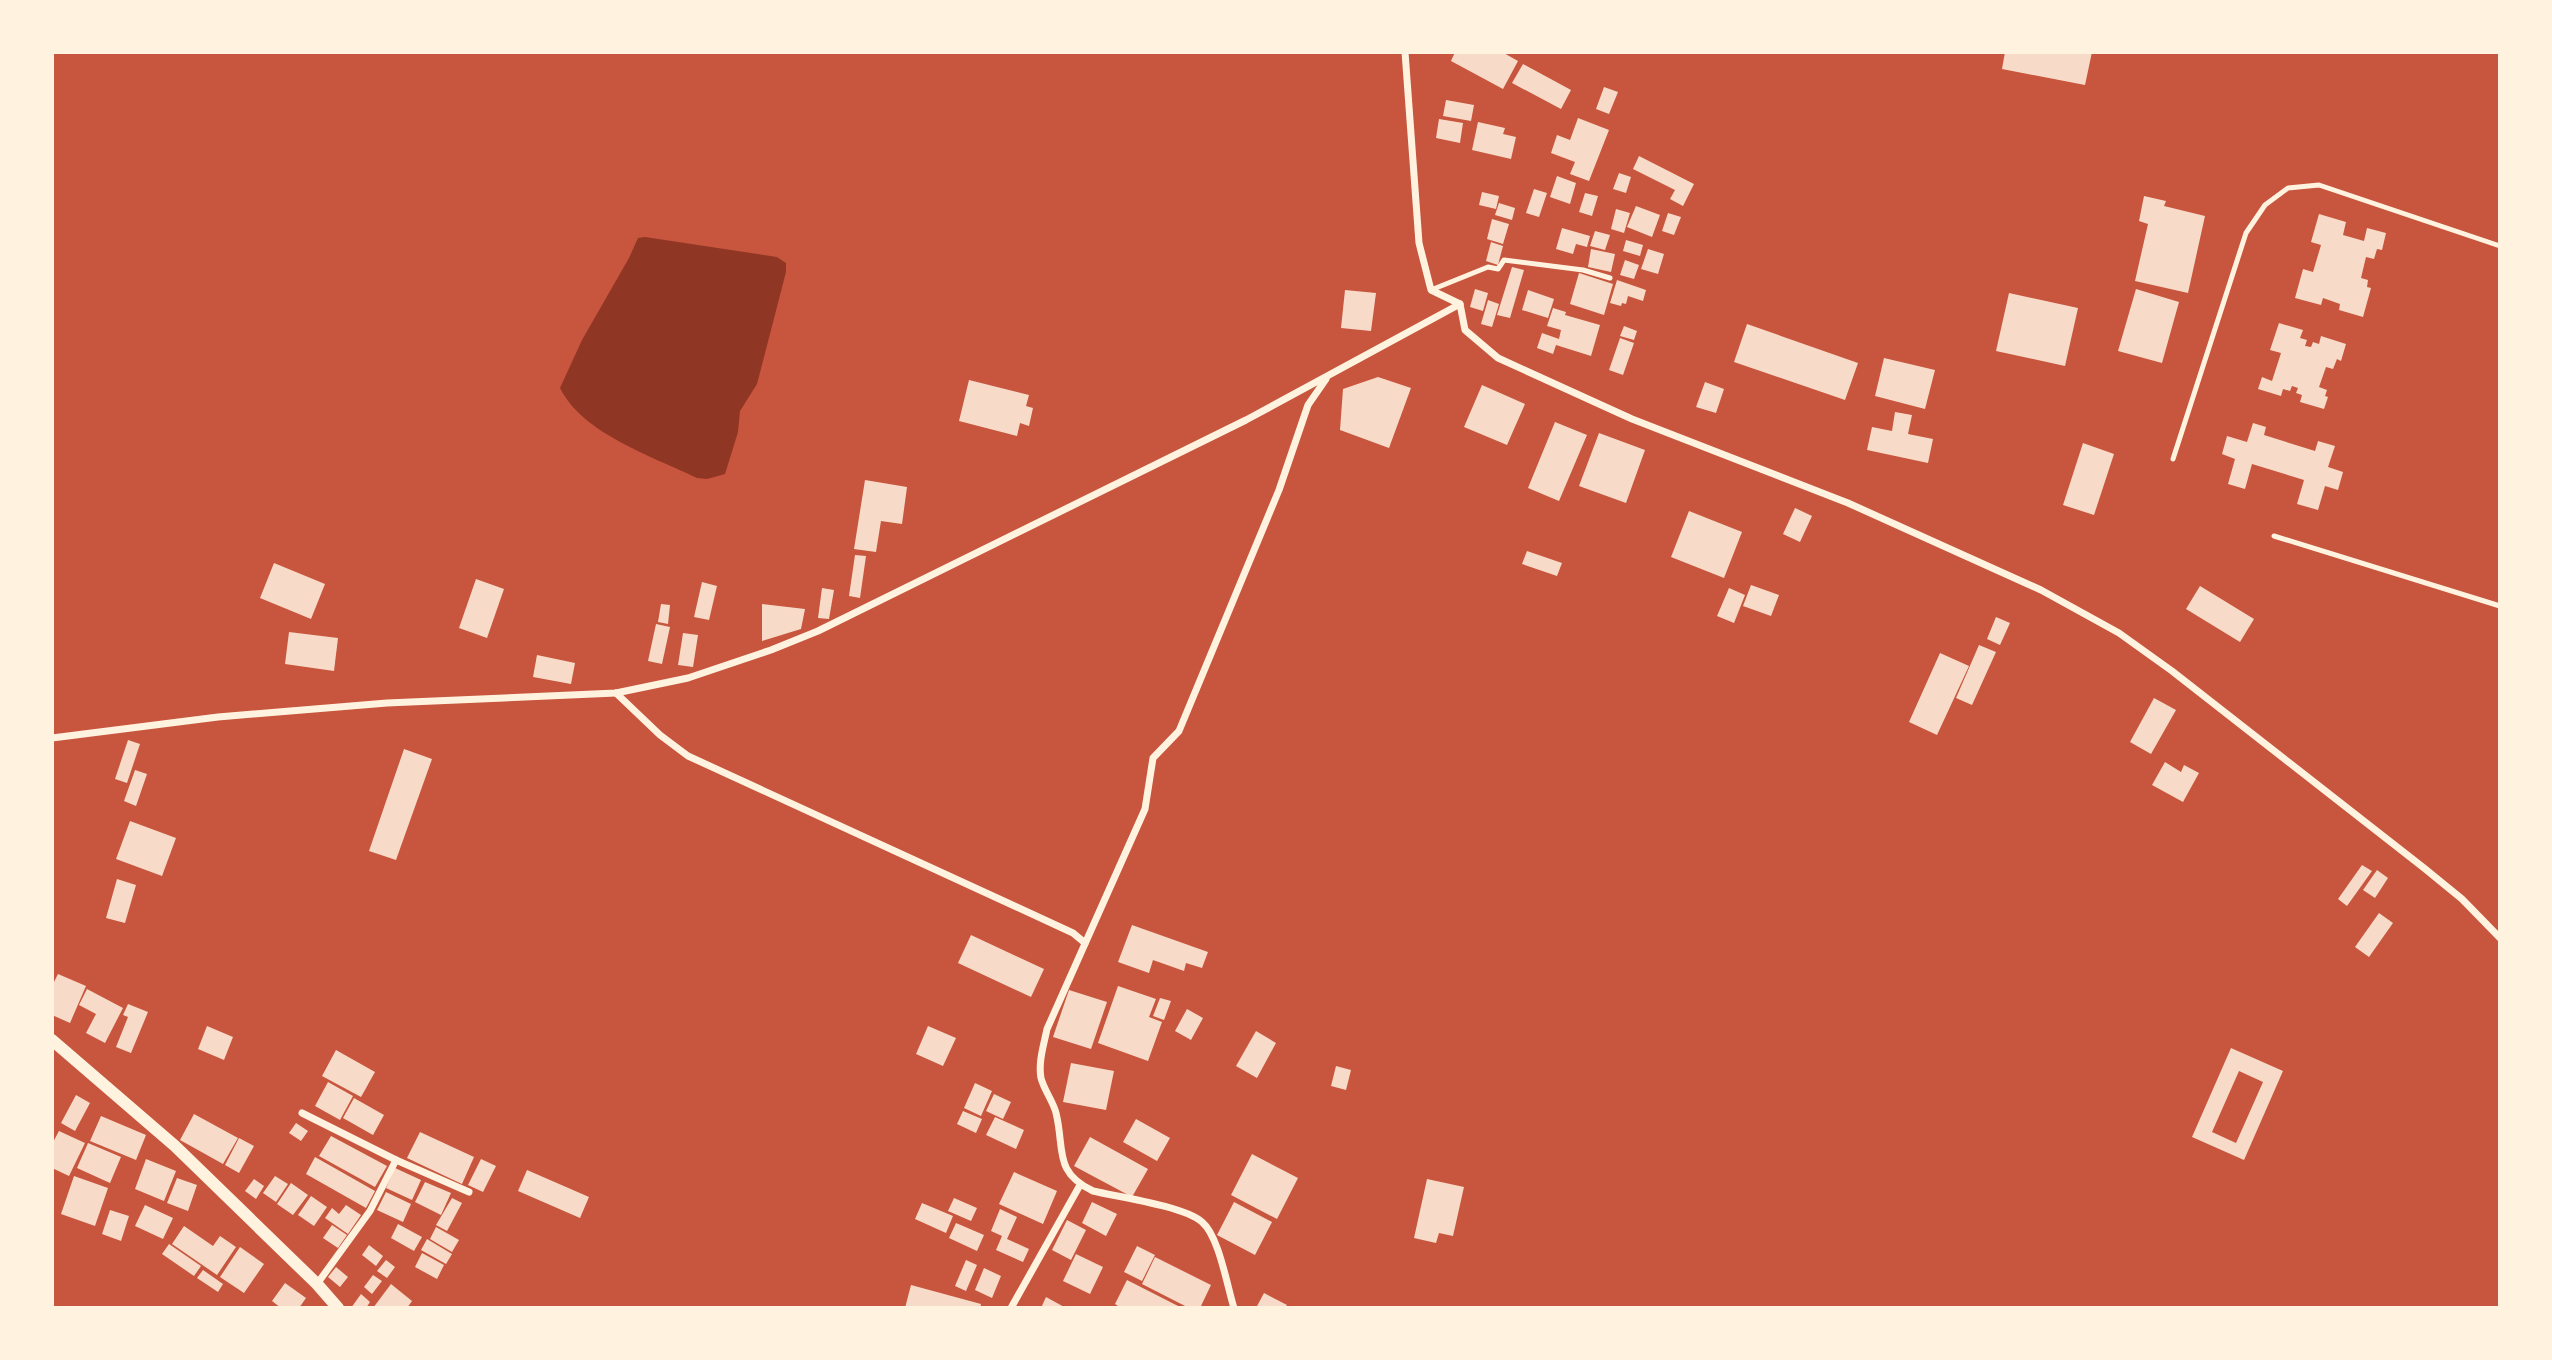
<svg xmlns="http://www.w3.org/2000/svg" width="2552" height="1360" font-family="'PT Sans',sans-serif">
	<rect width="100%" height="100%" fill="#c8553d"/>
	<!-- water -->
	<path fill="#8f3625" d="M645,237L777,257L786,263V272L757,384L740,411L738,432L725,474L707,479L697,478C652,456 583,434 560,388L582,340L629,258L638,238Z"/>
	<!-- building -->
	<g fill="#f7dbc8" fill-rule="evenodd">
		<path d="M1455,52H1502L1518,61L1503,89L1451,61Z"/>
		<path d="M2005,52H2092L2085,85L2002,69Z"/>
		<path d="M1523,64L1571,90L1561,109L1512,83Z"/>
		<path d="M1604,87L1618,92L1609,114L1596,109Z"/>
		<path d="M1446,100L1474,105L1471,121L1443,116Z"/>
		<path d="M1578,118L1609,130L1589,181L1570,174L1575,162L1551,153L1557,135L1570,140Z"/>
		<path d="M1439,119L1463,123L1460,143L1436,138Z"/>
		<path d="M1478,122L1505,128L1503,134L1516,137L1511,159L1472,150Z"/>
		<path d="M1639,156L1694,184L1683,206L1670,199L1675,190L1633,169Z"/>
		<path d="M1619,173L1631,177L1626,193L1613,189Z"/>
		<path d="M1557,176L1576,183L1570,204L1550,197Z"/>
		<path d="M1534,189L1547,193L1539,217L1526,213Z"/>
		<path d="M1482,192L1499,196L1496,209L1479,205Z"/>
		<path d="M1585,193L1598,196L1592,216L1579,212Z"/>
		<path d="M2144,196L2166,201L2164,206L2205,216L2188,293L2135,281L2148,224L2139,221Z"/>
		<path d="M1499,203L1515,208L1512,220L1495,215Z"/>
		<path d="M1636,206L1660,215L1652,237L1627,227Z"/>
		<path d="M1616,209L1630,213L1624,233L1611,229Z"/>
		<path d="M1668,213L1681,217L1674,235L1662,231Z"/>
		<path d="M2319,214L2346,222L2343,235L2364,241L2367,228L2386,233L2382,250L2377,249L2374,259L2366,257L2361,278L2368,280L2367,287L2371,288L2363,317L2339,310L2340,304L2323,298L2321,305L2295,298L2303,269L2313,272L2321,245L2311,242Z"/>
		<path d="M1492,219L1509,224L1503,244L1487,239Z"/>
		<path d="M1562,228L1590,236L1587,247L1576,244L1573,254L1556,249Z"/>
		<path d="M1595,231L1610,235L1605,250L1590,246Z"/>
		<path d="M1626,240L1643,245L1640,256L1623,251Z"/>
		<path d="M1491,242L1503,246L1498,265L1486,261Z"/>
		<path d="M1591,249L1615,254L1611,272L1588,267Z"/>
		<path d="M1648,249L1664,254L1658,274L1641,269Z"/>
		<path d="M1625,260L1639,265L1634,279L1620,275Z"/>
		<path d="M1512,267L1524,270L1510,318L1497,315Z"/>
		<path d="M1579,273L1613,284L1604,315L1570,304Z"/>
		<path d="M1617,280L1646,290L1643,301L1628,296L1626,304L1622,303L1621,306L1610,303Z"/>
		<path d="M1475,289L1488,293L1483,311L1470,307Z"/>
		<path d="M2136,289L2179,302L2162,363L2118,351Z"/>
		<path d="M1345,290L1376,293L1371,331L1341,328Z"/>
		<path d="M1528,290L1554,299L1548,318L1522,310Z"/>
		<path d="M2009,293L2078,308L2065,366L1996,351Z"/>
		<path d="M1488,300L1499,304L1492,327L1481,324Z"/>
		<path d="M1553,308L1566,312L1565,315L1600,325L1591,356L1556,345L1553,354L1537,348L1542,333L1559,339L1561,330L1547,326Z"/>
		<path d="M2279,323L2303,330L2300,338L2307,340L2305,346L2311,347L2313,342L2319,344L2321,336L2346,344L2341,361L2337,359L2333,369L2326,367L2319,387L2327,390L2325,396L2328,397L2324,409L2300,402L2302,395L2296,393L2298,388L2292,386L2290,391L2283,389L2281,396L2258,389L2262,377L2272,381L2281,353L2270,350Z"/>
		<path d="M1747,324L1858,363L1845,400L1734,362Z"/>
		<path d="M1624,326L1637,331L1634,340L1620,336Z"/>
		<path d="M1620,338L1634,343L1623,375L1609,370Z"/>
		<path d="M1884,358L1935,370L1925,409L1875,396Z"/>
		<path d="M1378,377L1411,388L1389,448L1340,430L1343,389Z"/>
		<path d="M969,380L1029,395L1026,406L1033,408L1029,426L1020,423L1017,436L959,421Z"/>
		<path d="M1705,382L1724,389L1716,413L1696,407Z"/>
		<path d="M1482,385L1525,404L1507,445L1464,427Z"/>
		<path d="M1895,412L1912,415L1908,434L1933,439L1928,463L1867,450L1872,427L1892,431Z"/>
		<path d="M1555,422L1587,435L1559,501L1528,488Z"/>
		<path d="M2253,423L2266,427L2264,435L2315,451L2318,441L2335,446L2328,467L2343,472L2338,490L2325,486L2318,510L2297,504L2304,480L2252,464L2245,489L2228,484L2235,459L2222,454L2227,436L2247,442Z"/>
		<path d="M1599,433L1645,450L1626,503L1579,486Z"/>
		<path d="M2083,443L2114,454L2094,515L2063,505Z"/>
		<path d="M865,480L907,487L902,524L881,521L876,552L854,549Z"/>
		<path d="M1795,508L1812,516L1800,542L1783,534Z"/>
		<path d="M1689,511L1742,532L1724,578L1671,557Z"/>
		<path d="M1527,551L1562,563L1557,576L1522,564Z"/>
		<path d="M855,555L866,556L860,598L849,596Z"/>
		<path d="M274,563L325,584L311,619L260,598Z"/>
		<path d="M476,579L504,589L487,638L459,628Z"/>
		<path d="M702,582L717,586L709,620L694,617Z"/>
		<path d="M1751,585L1779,595L1771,616L1743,606Z"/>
		<path d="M2200,586L2254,619L2240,642L2186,609Z"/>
		<path d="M822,588L834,590L829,619L818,618Z"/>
		<path d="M1729,588L1745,595L1734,623L1717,616Z"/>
		<path d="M661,604L670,605L668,624L658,622Z"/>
		<path d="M762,604L805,609L801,629L762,641Z"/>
		<path d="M1996,617L2010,623L2000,645L1987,639Z"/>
		<path d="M656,624L670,627L662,664L648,661Z"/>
		<path d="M289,632L338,638L334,671L285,664Z"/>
		<path d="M683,633L698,635L693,667L678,665Z"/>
		<path d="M1979,645L1996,652L1972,705L1956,698Z"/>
		<path d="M1940,653L1969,666L1937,735L1909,722Z"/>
		<path d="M537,655L575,663L571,684L533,677Z"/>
		<path d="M2154,698L2176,710L2151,754L2130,742Z"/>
		<path d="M128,740L140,744L127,783L115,779Z"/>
		<path d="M404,749L432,759L396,860L369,851Z"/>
		<path d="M2165,762L2181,772L2184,765L2199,773L2183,802L2152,785Z"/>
		<path d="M135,770L147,774L136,806L124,801Z"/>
		<path d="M130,821L176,838L162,876L116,859Z"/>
		<path d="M2362,865L2372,871L2347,906L2338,899Z"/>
		<path d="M2377,870L2388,878L2375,898L2363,890Z"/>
		<path d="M117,879L136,885L125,923L106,918Z"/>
		<path d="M2379,913L2393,923L2369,957L2355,947Z"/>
		<path d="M1132,925L1208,952L1202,968L1186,963L1184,971L1153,960L1149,973L1118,962Z"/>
		<path d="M971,935L1044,969L1031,997L958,963Z"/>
		<path d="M58,974L86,986L70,1023L52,1015V986Z"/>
		<path d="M1118,986L1156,999L1149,1017L1162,1022L1148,1061L1098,1043Z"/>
		<path d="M87,989L123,1008L105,1043L86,1033L96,1014L79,1005Z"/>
		<path d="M1069,990L1107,1002L1091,1049L1053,1037Z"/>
		<path d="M1160,998L1171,1001L1164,1020L1153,1016Z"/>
		<path d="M128,1004L148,1012L131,1053L116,1047L128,1017L123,1015Z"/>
		<path d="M1187,1009L1203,1018L1191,1040L1175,1031Z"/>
		<path d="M207,1026L233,1037L224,1060L198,1049Z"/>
		<path d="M928,1026L956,1038L943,1066L916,1054Z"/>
		<path d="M1256,1031L1276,1043L1257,1078L1236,1066Z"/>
		<path d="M2231,1048L2283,1071L2244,1160L2192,1137ZM2239,1071L2263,1082L2236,1143L2212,1132Z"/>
		<path d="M336,1050L375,1072L361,1097L322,1076Z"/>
		<path d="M1071,1063L1114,1071L1106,1110L1063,1102Z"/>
		<path d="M1336,1066L1351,1070L1346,1090L1331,1086Z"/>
		<path d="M328,1082L353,1096L340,1120L315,1106Z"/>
		<path d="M975,1083L992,1091L981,1116L964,1108Z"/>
		<path d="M994,1094L1011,1102L1003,1119L986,1111Z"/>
		<path d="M76,1095L90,1103L75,1131L61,1123Z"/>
		<path d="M354,1098L384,1115L373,1135L343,1118Z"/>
		<path d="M963,1111L982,1119L976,1133L957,1124Z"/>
		<path d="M194,1114L238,1138L223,1164L180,1140Z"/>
		<path d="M101,1116L146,1135L136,1160L90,1141Z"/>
		<path d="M995,1117L1024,1130L1016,1149L986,1135Z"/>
		<path d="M1136,1119L1170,1138L1157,1161L1123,1142Z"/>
		<path d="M296,1123L308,1131L301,1141L289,1133Z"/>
		<path d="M59,1131L85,1143L69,1176L52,1168V1144Z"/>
		<path d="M420,1132L474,1157L462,1184L407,1158Z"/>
		<path d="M331,1136L387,1166L375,1187L319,1156Z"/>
		<path d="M1090,1137L1148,1169L1132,1197L1074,1166Z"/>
		<path d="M239,1138L254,1146L239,1173L225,1165Z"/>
		<path d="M88,1143L121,1157L110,1183L77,1168Z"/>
		<path d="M1252,1154L1298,1178L1277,1219L1231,1195Z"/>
		<path d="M315,1157L375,1191L366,1208L306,1174Z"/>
		<path d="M146,1159L176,1171L164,1201L135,1189Z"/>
		<path d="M481,1159L496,1166L483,1192L468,1185Z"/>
		<path d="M395,1168L421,1180L412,1200L386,1188Z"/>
		<path d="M527,1170L589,1197L580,1218L518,1191Z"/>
		<path d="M1014,1172L1057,1191L1043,1224L999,1204Z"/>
		<path d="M74,1176L108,1188L95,1226L61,1214Z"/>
		<path d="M275,1176L288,1184L276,1202L263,1193Z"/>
		<path d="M177,1178L197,1185L188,1211L167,1203Z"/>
		<path d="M254,1179L264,1186L256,1199L245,1191Z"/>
		<path d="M1427,1179L1464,1187L1453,1236L1439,1233L1436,1243L1414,1238Z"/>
		<path d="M425,1182L451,1193L441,1215L415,1202Z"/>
		<path d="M291,1183L308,1195L293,1215L277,1204Z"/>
		<path d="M386,1192L411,1204L403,1222L377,1210Z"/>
		<path d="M311,1196L327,1207L314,1226L298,1215Z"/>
		<path d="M452,1198L462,1203L447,1231L436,1225Z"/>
		<path d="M954,1198L977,1208L971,1221L948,1211Z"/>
		<path d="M1092,1202L1117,1214L1106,1236L1082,1223Z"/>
		<path d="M1234,1202L1272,1222L1255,1255L1217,1235Z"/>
		<path d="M922,1203L953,1216L946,1233L915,1219Z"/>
		<path d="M145,1205L173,1218L163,1239L135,1226Z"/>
		<path d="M346,1205L361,1215L348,1234L325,1218L332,1208L339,1214Z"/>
		<path d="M1000,1209L1017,1217L1007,1239L1029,1249L1023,1262L996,1250L1002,1236L991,1231Z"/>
		<path d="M110,1210L129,1216L121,1241L102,1234Z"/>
		<path d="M1067,1220L1086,1230L1071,1260L1052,1250Z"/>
		<path d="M956,1223L984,1235L977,1251L949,1238Z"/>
		<path d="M398,1224L422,1237L414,1251L391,1238Z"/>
		<path d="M332,1225L347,1235L338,1248L323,1238Z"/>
		<path d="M184,1226L213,1246L220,1236L236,1247L217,1275L172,1244Z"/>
		<path d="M436,1227L459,1240L452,1252L430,1239Z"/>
		<path d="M427,1239L452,1254L446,1264L421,1250Z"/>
		<path d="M169,1244L201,1266L194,1276L162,1254Z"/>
		<path d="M369,1245L383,1256L376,1266L362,1255Z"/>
		<path d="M1137,1246L1155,1255L1142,1281L1124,1272Z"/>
		<path d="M240,1247L264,1264L244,1293L220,1277Z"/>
		<path d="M422,1253L444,1265L437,1279L415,1267Z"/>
		<path d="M1076,1254L1103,1267L1090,1294L1063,1281Z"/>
		<path d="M1155,1257L1211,1285L1200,1308H1189L1142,1284Z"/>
		<path d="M386,1260L395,1267L387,1278L377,1271Z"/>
		<path d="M966,1260L977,1265L966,1291L955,1286Z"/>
		<path d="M336,1267L348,1277L340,1287L328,1277Z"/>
		<path d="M984,1268L1001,1276L992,1298L975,1290Z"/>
		<path d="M203,1270L223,1284L218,1292L197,1278Z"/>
		<path d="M373,1275L382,1281L372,1294L364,1287Z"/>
		<path d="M1127,1280L1182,1308H1121L1115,1304Z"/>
		<path d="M285,1283L306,1298L299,1308H281L272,1301Z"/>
		<path d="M391,1284L412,1301L407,1308H373Z"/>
		<path d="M911,1285L981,1304L980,1308H905Z"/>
		<path d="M1264,1293L1287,1305L1285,1308H1256Z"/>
		<path d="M361,1294L370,1302L366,1308H351Z"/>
		<path d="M1046,1297L1066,1308H1041Z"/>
	</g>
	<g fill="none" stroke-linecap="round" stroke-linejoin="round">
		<!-- service -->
		<g stroke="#fff3e0" stroke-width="5">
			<path d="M1431,290L1488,267L1498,269L1504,260L1583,270L1610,278"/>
			<path d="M2173,459L2246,233L2265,205L2288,188L2319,185L2500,246"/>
			<path d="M2274,536L2500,606"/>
		</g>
		<!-- minor -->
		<g stroke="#fff3e0" stroke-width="7">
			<path d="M1405,52L1419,243L1431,290L1460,304L1465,330L1498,358L1632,419L1848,503L2041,590L2119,633L2172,671L2424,868L2462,899L2500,938"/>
			<path d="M616,693L660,735L688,756L1008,903L1073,933L1085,943"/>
			<path d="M52,738L218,717L387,703L616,693L688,678L771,650L818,631L1246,420L1460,304"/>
			<path d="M302,1113L396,1160L370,1211L317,1284"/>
			<path d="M396,1160L469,1192"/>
			<path d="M1011,1308L1080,1185"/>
			<path d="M1234,1308C1227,1286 1219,1236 1202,1222C1184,1206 1118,1197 1093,1191C1053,1172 1065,1149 1056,1113C1053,1101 1044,1090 1041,1078C1038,1062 1044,1044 1047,1029L1145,809L1153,758L1179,731L1279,490L1308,405L1326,379"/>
		</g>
		<!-- tertiary -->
		<path stroke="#fff3e0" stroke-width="12" d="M52,1040L175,1146L317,1284L338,1308"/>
	</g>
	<!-- border -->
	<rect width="2552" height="1360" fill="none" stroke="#fff3e0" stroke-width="108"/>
</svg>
